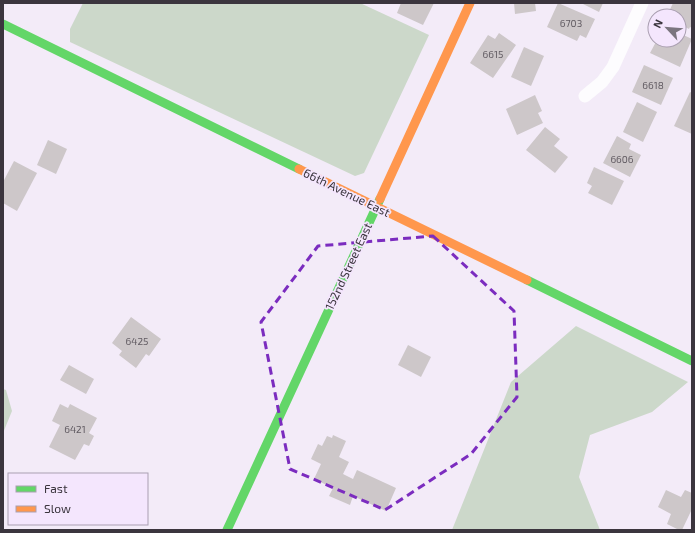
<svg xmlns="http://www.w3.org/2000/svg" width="695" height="533" font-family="'Exo 2',sans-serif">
	<rect width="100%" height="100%" fill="#f3ebf8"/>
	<!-- green -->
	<g fill="#ccd8ca">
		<path d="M83,3H360L429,35L364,173L355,176L70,42V29Z"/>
		<path d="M576,326L688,382L652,412L590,435L579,477L600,530H452L511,382Z"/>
		<path d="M3,389L6,390L12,411L3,433Z"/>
	</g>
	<!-- building -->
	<g fill="#cdc7c9">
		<path d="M401,3H434L423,25L397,13Z"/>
		<path d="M514,3H535L536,11L515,14Z"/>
		<path d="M558,3L595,19L586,38L580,35L577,41L547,27Z"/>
		<path d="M581,3H603L599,12Z"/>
		<path d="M673,3H692V28L690,27L689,29L679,24V16H667Z"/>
		<path d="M499,33L516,45L493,78L470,63L488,35L495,39Z"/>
		<path d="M679,33L692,39L680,67L650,53L657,40H679Z"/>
		<path d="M524,47L544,56L531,86L511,77Z"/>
		<path d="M644,65L673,78L661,105L632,92Z"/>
		<path d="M690,92L692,93V134L674,126Z"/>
		<path d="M535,95L542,111L538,113L543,123L517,135L506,109Z"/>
		<path d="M637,102L657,112L643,142L623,132Z"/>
		<path d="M545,127L560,139L554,146L568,157L555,173L526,150Z"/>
		<path d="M617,136L631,144L629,149L641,155L630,177L603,163Z"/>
		<path d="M48,140L67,149L56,174L37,165Z"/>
		<path d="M14,161L37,173L17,211L3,203V182Z"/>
		<path d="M594,167L624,181L612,205L588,193L592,186L587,183Z"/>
		<path d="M131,317L161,339L149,356L146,354L136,368L119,355L122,351L112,343Z"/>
		<path d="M408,345L431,357L421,377L398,365Z"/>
		<path d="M69,365L94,379L86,394L60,380Z"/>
		<path d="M60,404L68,408L70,404L97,418L89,433L94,436L89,446L84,444L75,460L49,447L60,425L52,421Z"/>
		<path d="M333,435L346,441L339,457L349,462L343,474L353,479L357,470L396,488L386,511L353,496L350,505L329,496L333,488L314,479L321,464L311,459L318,444L322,446L327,436L332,438Z"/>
		<path d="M666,490L681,497L685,490L692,493L691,501L692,502V509L682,530H679L667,524L671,514L658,507Z"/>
	</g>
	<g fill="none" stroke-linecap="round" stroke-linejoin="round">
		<!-- street -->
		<path stroke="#fdfcfe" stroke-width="13" d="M585,96L602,82L613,67L642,3"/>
		<!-- fast -->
		<g stroke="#63d668" stroke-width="9">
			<path d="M3,24L299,169"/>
			<path d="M527,280L692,361"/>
			<path d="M227,530L380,199"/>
		</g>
		<!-- slow -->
		<g stroke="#ff974d" stroke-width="9">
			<path d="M299,169L527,280"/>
			<path d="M380,199L470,3"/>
		</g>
	</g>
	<!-- marked area -->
	<path fill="none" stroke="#7b2cbf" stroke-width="3" stroke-dasharray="8 5" stroke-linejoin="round" d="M433,236L514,311L517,397L471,454L385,510L290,469L261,322L318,246Z"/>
	<g text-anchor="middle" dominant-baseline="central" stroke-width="3.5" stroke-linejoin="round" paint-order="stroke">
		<!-- number labels -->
		<g font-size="10" fill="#605a61">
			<text x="571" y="23">6703</text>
			<text x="493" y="54">6615</text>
			<text x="653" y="85">6618</text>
			<text x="622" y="159">6606</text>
			<text x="137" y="341">6425</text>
			<text x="75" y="429">6421</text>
		</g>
		<!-- street labels -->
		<g font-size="12" fill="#3b353e" stroke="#f4e6fd">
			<text transform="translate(347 192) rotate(26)">66th Avenue East</text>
			<text transform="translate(348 266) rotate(-65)">152nd Street East</text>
		</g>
	</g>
	<!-- border -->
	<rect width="695" height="533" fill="none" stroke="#3b353e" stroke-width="8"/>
	<!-- legend -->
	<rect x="8" y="473" width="140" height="52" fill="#f4e6fd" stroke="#aa9fb1"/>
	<rect x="16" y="486" width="20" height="6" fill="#63d668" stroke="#aa9fb1"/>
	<text x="44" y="493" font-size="12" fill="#3b353e">Fast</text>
	<rect x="16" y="506" width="20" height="6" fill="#ff974d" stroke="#aa9fb1"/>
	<text x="44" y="513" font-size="12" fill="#3b353e">Slow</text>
	<!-- north arrow -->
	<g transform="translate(667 28) rotate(296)"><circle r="19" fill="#f4e6fd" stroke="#aa9fb1"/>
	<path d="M0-3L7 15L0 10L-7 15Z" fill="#7b757f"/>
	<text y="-6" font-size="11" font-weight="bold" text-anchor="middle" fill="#3b353e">N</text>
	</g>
</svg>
